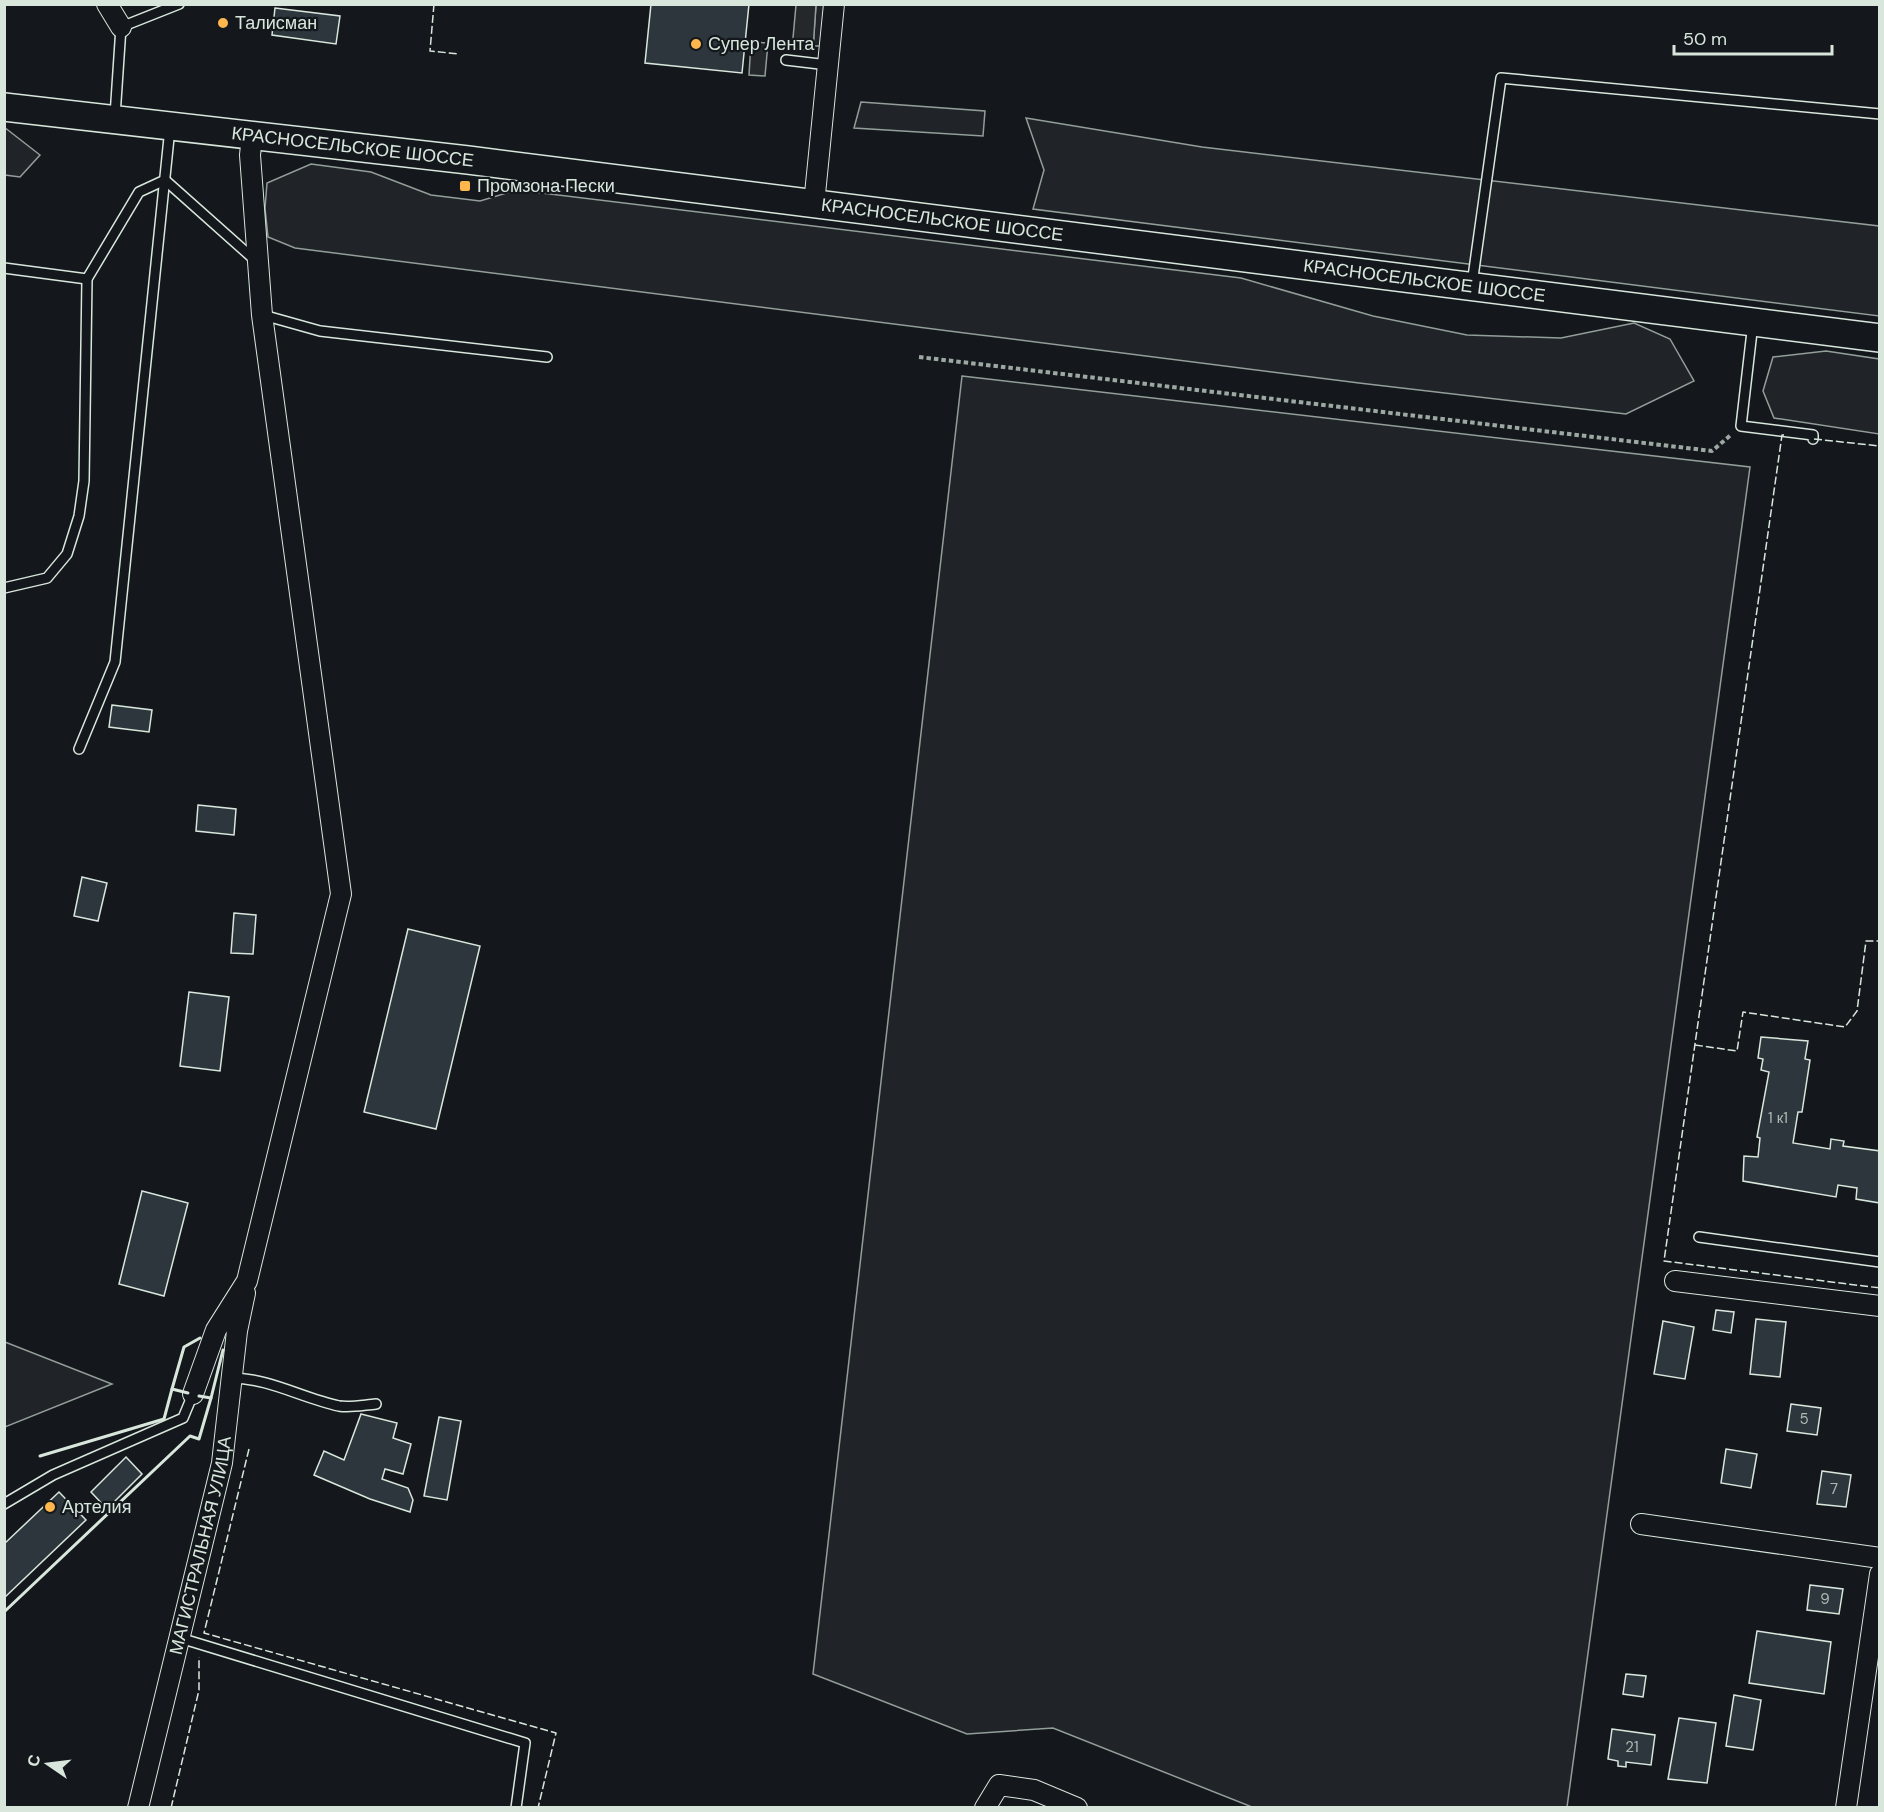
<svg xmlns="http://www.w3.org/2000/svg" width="1884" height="1812" font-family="'DM Sans',sans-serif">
	<rect width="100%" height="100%" fill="#14181c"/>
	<!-- green -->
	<g fill="#202428" stroke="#939e99" stroke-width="1.5">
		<path d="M816,5H826L822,46H813Z"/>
		<path d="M861,102L985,111L983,136L854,128Z"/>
		<path d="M1026,118L1202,147L1879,226V316L1033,209L1044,170Z"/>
		<path d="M4,127L40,155L20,177L5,175Z"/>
		<path d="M311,164L371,172L431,195L480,201L517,190L1241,278L1373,316L1467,335L1561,338L1634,323L1670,339L1694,381L1626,414L1359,383L295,248L268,237L265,208L267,183Z"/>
		<path d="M1826,351L1879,359V434L1774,418L1763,391L1773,357Z"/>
		<path d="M962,376L1750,467L1567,1807H1252L1053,1728L967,1734L813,1674Z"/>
		<path d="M4,1342H5L112,1384L5,1427Z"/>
	</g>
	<!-- parking -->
	<g fill="#24282b" stroke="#939e99" stroke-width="1.5">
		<path d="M796,5H816L813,50L792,49Z"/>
		<path d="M751,42L768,43L765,76L749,75Z"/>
	</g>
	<!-- building -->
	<g fill="#2c363c" stroke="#d8e6dc" stroke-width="1.5">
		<path d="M651,4H749L742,73L645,63Z"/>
		<path d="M275,8L340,16L336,44L272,35Z"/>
		<path d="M112,705L152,710L149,732L109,727Z"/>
		<path d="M198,805L236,809L234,835L196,831Z"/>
		<path d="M82,877L107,883L98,921L74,916Z"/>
		<path d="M234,913L256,915L253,954L231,953Z"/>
		<path d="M408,929L480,946L436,1129L364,1112Z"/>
		<path d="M189,992L229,997L220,1071L180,1066Z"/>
		<path d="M1761,1037L1808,1041L1805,1059L1810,1060L1802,1112H1798L1793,1143L1830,1149L1831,1139L1844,1141L1843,1146L1880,1151V1203L1856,1199L1857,1188L1838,1185L1836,1197L1743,1181L1744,1156L1758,1157L1760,1138L1757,1137L1769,1072L1761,1070L1763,1059L1758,1058Z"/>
		<path d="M142,1191L188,1203L164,1296L119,1284Z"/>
		<path d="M1716,1310L1734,1312L1731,1333L1713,1330Z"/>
		<path d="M1756,1319L1786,1322L1780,1377L1750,1374Z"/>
		<path d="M1663,1321L1694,1327L1685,1379L1654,1374Z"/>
		<path d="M1791,1404L1821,1408L1817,1435L1787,1431Z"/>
		<path d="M361,1414L397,1423L393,1438L411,1444L403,1474L385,1469L382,1479L408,1488L413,1500L410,1512L370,1499L314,1475L324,1451L344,1460Z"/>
		<path d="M439,1417L461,1421L447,1500L424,1496Z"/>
		<path d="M1726,1449L1757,1454L1751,1488L1721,1483Z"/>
		<path d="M126,1457L142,1474L107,1509L91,1492Z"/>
		<path d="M1822,1471L1851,1475L1846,1507L1817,1504Z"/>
		<path d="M59,1492L86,1520L4,1598V1544Z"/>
		<path d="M1810,1585L1843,1589L1839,1614L1807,1610Z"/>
		<path d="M1757,1631L1831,1642L1824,1694L1749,1683Z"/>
		<path d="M1626,1674L1646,1676L1643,1697L1623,1694Z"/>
		<path d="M1734,1695L1761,1700L1753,1750L1726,1746Z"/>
		<path d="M1679,1718L1716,1723L1707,1783L1668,1779Z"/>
		<path d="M1612,1729L1655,1735L1651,1765L1626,1762V1767L1618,1766V1761L1608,1759Z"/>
	</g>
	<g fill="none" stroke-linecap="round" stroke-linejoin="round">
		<!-- service casing -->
		<g stroke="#d8e6dc" stroke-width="12">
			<g id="service">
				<path d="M786,60L828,65"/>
				<path d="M115,116L121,27L179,4"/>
				<path d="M4,268L87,279"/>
				<path d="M1472,284L1501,78L1880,114"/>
				<path d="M263,315L320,331L547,357"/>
				<path d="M1753,323L1741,426L1813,435V439"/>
				<path d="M4,588L47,578L67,554L79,516L84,481L87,279L139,192L165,180L256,261"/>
				<path d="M79,749L115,662L170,128"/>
				<path d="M1699,1237L1880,1262"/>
				<path d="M231,1378C269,1378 302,1398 339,1406C350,1408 364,1405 376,1404"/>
				<path d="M4,1504L53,1475L183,1418L193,1394"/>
				<path d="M180,1638L525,1743L516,1808"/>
			</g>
		</g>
		<!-- minor casing -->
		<g stroke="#d8e6dc" stroke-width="22">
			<g id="minor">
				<path d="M107,4L121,27"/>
				<path d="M814,204L834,4"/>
				<path d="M1675,1281L1880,1306"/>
				<path d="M193,1394L216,1330L247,1281L341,894L262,315L250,155L252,136"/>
				<path d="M1641,1524L1880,1558"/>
				<path id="s1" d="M138,1808L222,1463L237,1331L245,1293"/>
				<path d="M985,1808L999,1785L1034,1790L1077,1808"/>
				<path d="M1846,1808L1880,1574"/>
			</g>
		</g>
		<!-- secondary casing -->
		<g stroke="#d8e6dc" stroke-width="30">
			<g id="secondary">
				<path id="s2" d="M4,107L468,160L1880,338"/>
			</g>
		</g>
		<!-- path -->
		<path stroke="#9da8a2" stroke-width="4" stroke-dasharray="4.5 3" stroke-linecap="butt" d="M919,357L1712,451L1732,434"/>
		<!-- service -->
		<use href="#service" stroke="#14181c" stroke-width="9"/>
		<!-- minor -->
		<use href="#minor" stroke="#14181c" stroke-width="20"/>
		<!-- secondary -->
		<use href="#secondary" stroke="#14181c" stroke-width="27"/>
		<!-- fence -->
		<g stroke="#d8e6dc" stroke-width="1.5" stroke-dasharray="8 3" stroke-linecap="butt">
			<path d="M434,4L430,51L459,54"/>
			<path d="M1784,435H1782L1664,1261L1880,1288"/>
			<path d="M1814,439L1880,446"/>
			<path d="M1695,1045L1737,1051L1743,1012L1845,1027L1857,1011L1866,941H1880"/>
			<path d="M249,1449L204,1633L556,1733L538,1808"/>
			<path d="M171,1808L199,1690V1657"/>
		</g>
		<!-- wall -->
		<g stroke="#d8e6dc" stroke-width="3">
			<path d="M172,1389L184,1347L200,1338"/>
			<path d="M211,1398L223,1350"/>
			<path d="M40,1456L164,1419L172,1389L188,1393"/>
			<path d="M4,1612L190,1436L199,1439L211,1398L199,1396"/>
		</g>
	</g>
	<!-- markers -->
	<g fill="#ffb74d" stroke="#14181c" stroke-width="2">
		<circle cx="223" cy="23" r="6"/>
		<circle cx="696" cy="44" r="6"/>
		<rect x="459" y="180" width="12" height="12" rx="3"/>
		<circle cx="50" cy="1507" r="6"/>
	</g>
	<g text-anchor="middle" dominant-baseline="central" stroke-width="4.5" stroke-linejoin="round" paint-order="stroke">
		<!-- number labels -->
		<g font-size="15" fill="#adbab4">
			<text x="1778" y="1118">1 к1</text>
			<text x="1804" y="1419">5</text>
			<text x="1834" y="1489">7</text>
			<text x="1825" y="1599">9</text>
			<text x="1632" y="1747">21</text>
		</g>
		<!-- poi labels -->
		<g font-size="18" fill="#d8e6dc" stroke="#14181c" text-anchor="start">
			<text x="235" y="23">Талисман</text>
			<text x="708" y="44">Супер Лента</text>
			<text x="477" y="186">Промзона Пески</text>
			<text x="62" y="1507">Артелия</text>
		</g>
		<!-- street labels -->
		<g font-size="18" fill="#d8e6dc" stroke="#14181c">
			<text stroke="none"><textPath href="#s2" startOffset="351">КРАСНОСЕЛЬСКОЕ ШОССЕ</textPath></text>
			<text stroke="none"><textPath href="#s2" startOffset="945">КРАСНОСЕЛЬСКОЕ ШОССЕ</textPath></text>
			<text stroke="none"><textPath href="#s2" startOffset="1431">КРАСНОСЕЛЬСКОЕ ШОССЕ</textPath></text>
			<text stroke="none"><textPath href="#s1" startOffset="270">МАГИСТРАЛЬНАЯ УЛИЦА</textPath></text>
		</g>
	</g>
	<!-- border -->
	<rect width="1884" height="1812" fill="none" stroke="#d8e6dc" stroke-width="12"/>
	<!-- north arrow -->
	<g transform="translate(48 1764) rotate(284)" stroke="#14181c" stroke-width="4.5" paint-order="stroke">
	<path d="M0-4.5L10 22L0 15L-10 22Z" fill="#d8e6dc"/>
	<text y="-9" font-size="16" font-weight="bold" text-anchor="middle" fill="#d8e6dc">С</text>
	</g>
	<!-- scale -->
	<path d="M1674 45v9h158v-9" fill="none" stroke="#d8e6dc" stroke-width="3"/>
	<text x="1683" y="45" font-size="18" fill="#d8e6dc" stroke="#14181c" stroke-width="4.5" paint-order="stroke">50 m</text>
</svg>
